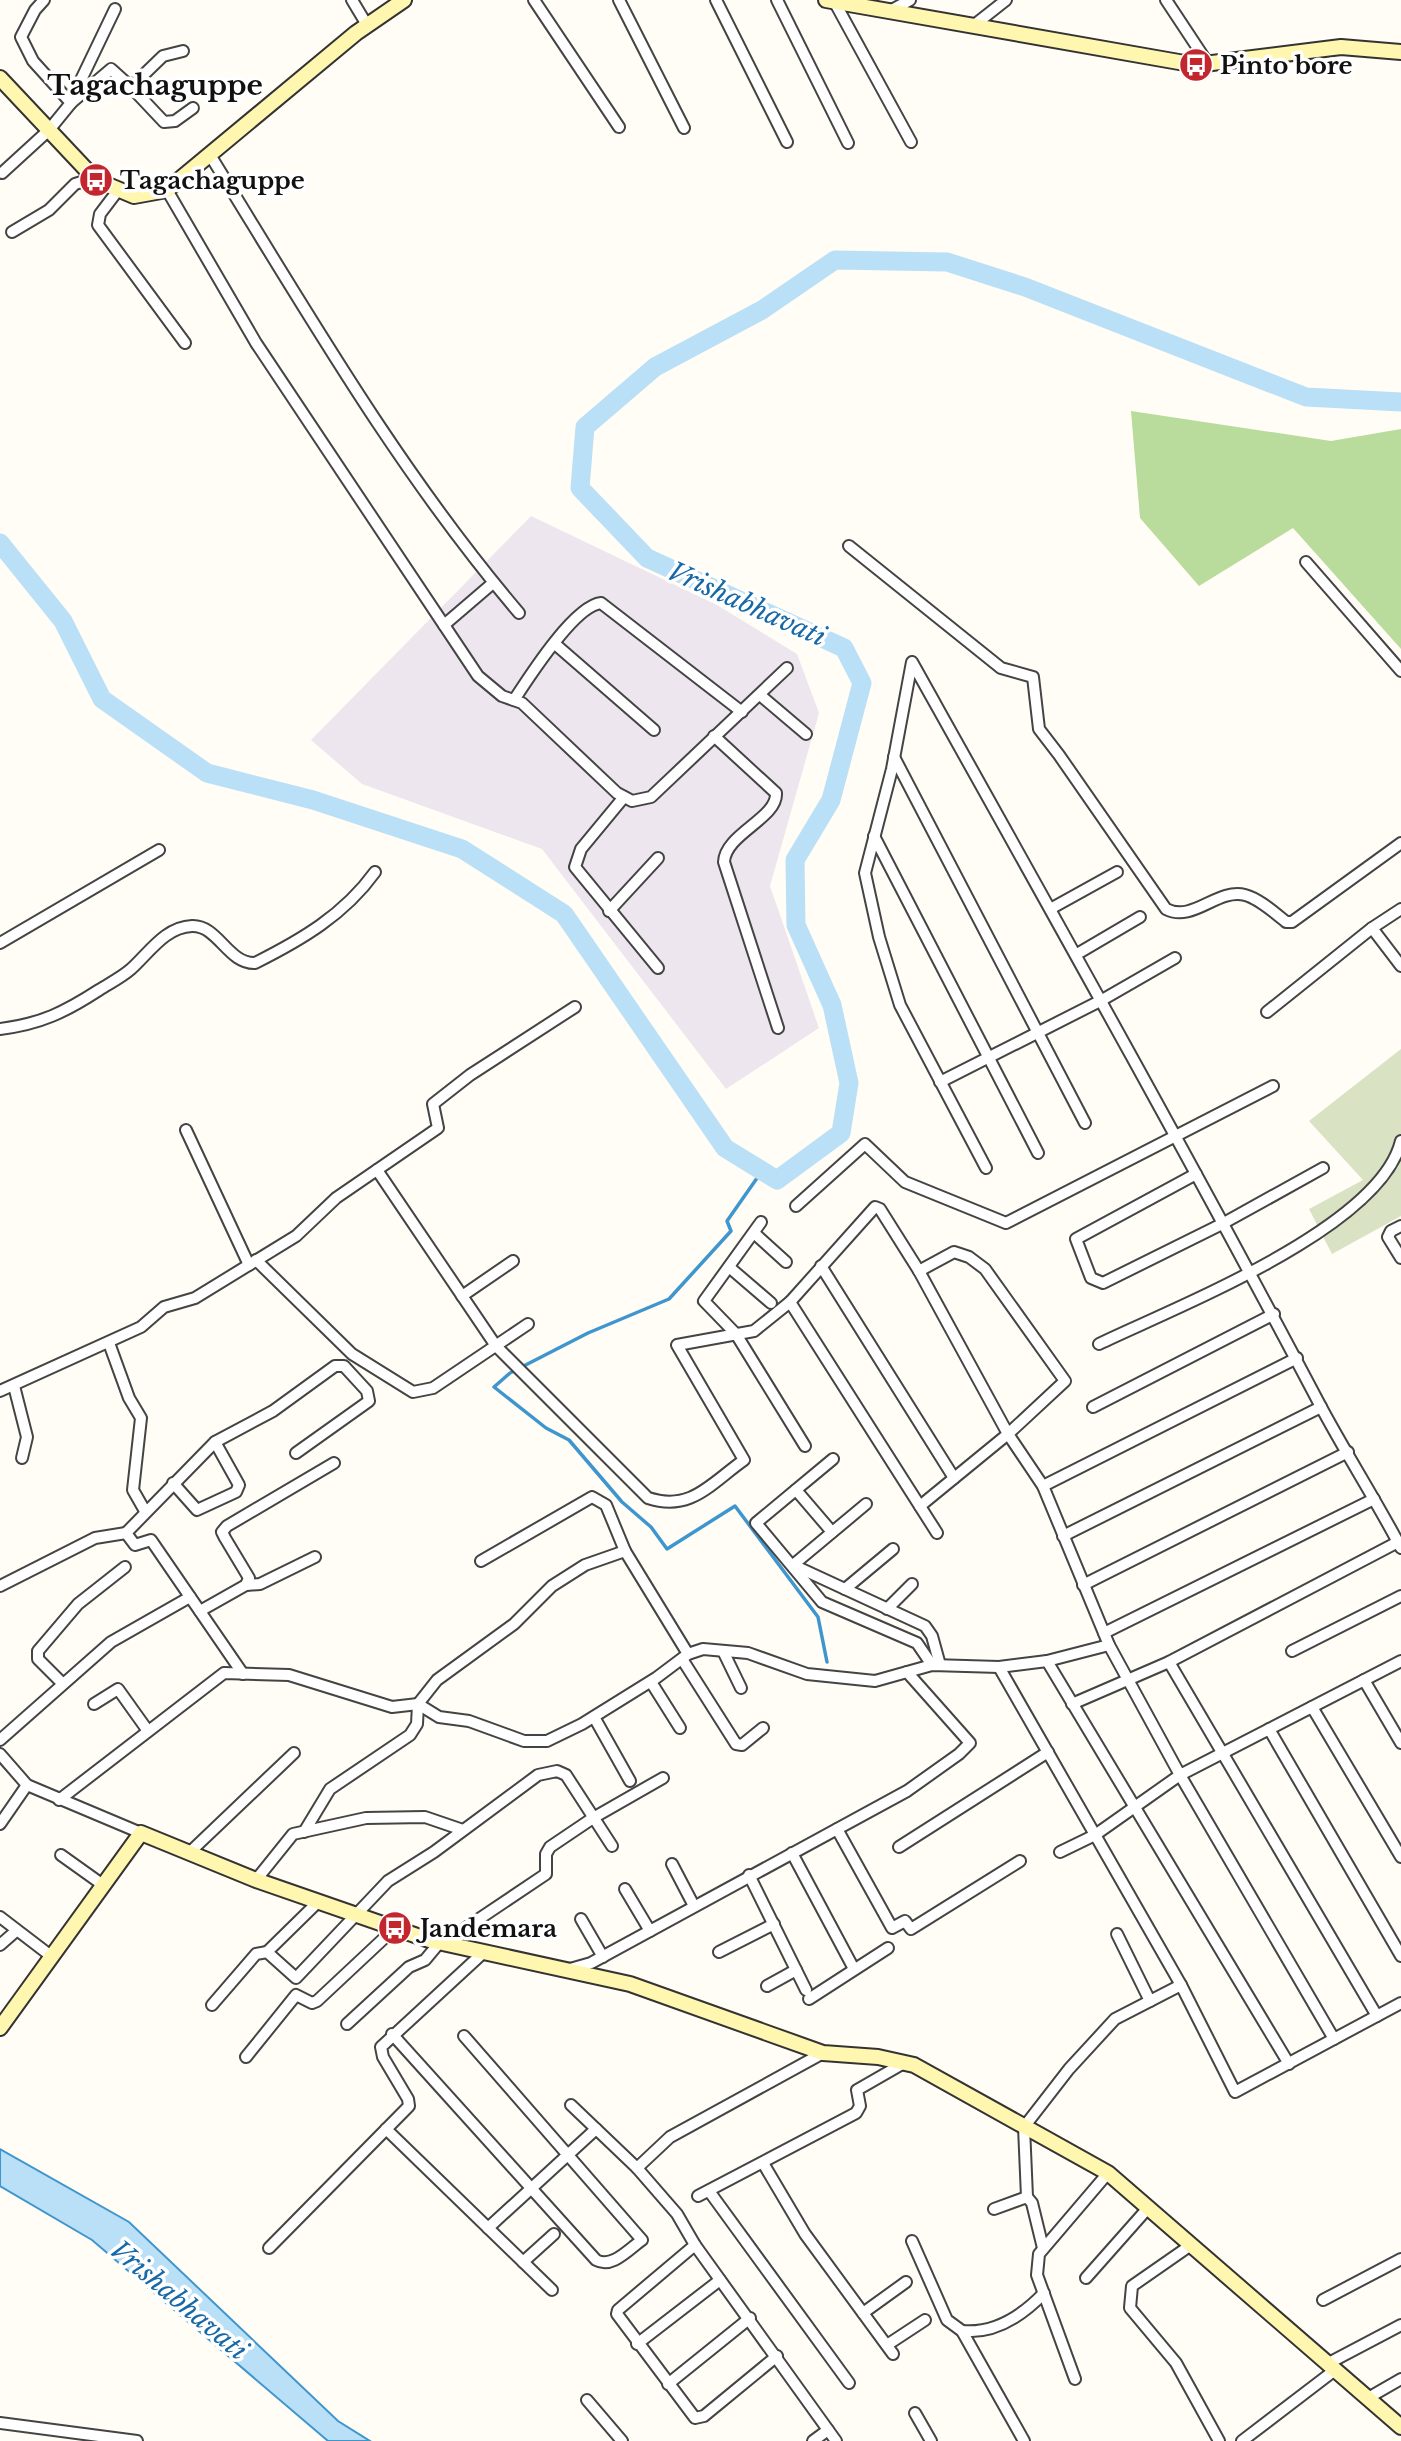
<svg xmlns="http://www.w3.org/2000/svg" width="1401" height="2441" font-family="'Libre Baskerville',serif">
	<rect width="100%" height="100%" fill="#fffdf5"/>
	<!-- industrial -->
	<path fill="#eee6ef" d="M531,516L717,605L797,654L819,713L770,886L819,1028L726,1089L542,849L362,784L311,740Z"/>
	<!-- forest -->
	<path fill="#b9dc9c" d="M1131,411L1331,441L1401,429V649L1293,528L1199,586L1140,518Z"/>
	<!-- cemetery -->
	<path fill="#d9e3c4" d="M1401,1049V1216L1332,1254L1309,1209L1363,1180L1309,1121Z"/>
	<!-- water -->
	<path fill="#b9e0f7" stroke="#3f96cf" stroke-width="2" d="M0,2149L129,2222L338,2421L370,2441H328L92,2240L0,2186Z"/>
	<g fill="none" stroke-linecap="round" stroke-linejoin="round">
		<!-- stream -->
		<path stroke="#3f96cf" stroke-width="3.5" d="M762,1171L727,1221L731,1231L669,1299L588,1333L510,1373L494,1387L546,1428L569,1440L622,1502L651,1527L667,1549L735,1506L818,1617L827,1662"/>
		<!-- river -->
		<path stroke="#b9e0f7" stroke-width="19" d="M0,543L63,621L102,699L207,773L313,800L462,849L564,914L725,1148L777,1180L841,1133L849,1083L832,1005L796,925L795,860L831,800L862,683L844,648L647,558L580,488L585,427L655,367L762,310L835,260L947,262L1025,287L1306,397L1401,402"/>
		<!-- street casing -->
		<g stroke="#444" stroke-width="14">
			<g id="street">
				<path d="M352,0L367,25"/>
				<path d="M534,0L619,127"/>
				<path d="M619,0L684,128"/>
				<path d="M716,0L787,142"/>
				<path d="M777,0L848,143"/>
				<path d="M1166,0L1209,65"/>
				<path d="M834,1L911,142"/>
				<path d="M890,11L910,0"/>
				<path d="M973,26L1006,0"/>
				<path d="M131,87L164,122L175,121L193,108"/>
				<path d="M81,94L79,84L115,9"/>
				<path d="M71,103L111,69L131,87L163,56L183,51"/>
				<path d="M210,155C307,312 399,472 519,613"/>
				<path d="M2,173L49,130L71,103L33,61L21,37L35,10L44,0"/>
				<path d="M119,189L100,214L98,225L185,343"/>
				<path d="M167,190L256,343L478,676L502,696L522,703L617,793L632,801L651,797L787,668"/>
				<path d="M12,232L49,210L75,184L94,178"/>
				<path d="M849,546L1001,668L1033,677L1039,729L1059,755L1166,909C1193,923 1217,888 1245,895C1258,898 1275,913 1286,922H1292L1401,843"/>
				<path d="M1306,562L1401,671"/>
				<path d="M444,625L493,583"/>
				<path d="M555,644L654,730"/>
				<path d="M760,695L806,734"/>
				<path d="M514,700C529,677 574,606 601,603L742,712"/>
				<path d="M714,736L776,793C778,818 725,834 724,862L778,1028"/>
				<path d="M894,757L1085,1123"/>
				<path d="M624,797L581,849L575,867L658,968"/>
				<path d="M874,836L1038,1153"/>
				<path d="M1052,908L1117,872"/>
				<path d="M1401,909L1372,928L1401,966"/>
				<path d="M609,911L658,858"/>
				<path d="M0,943L159,850"/>
				<path d="M1077,954L1140,917"/>
				<path d="M1267,1012L1372,928"/>
				<path d="M0,1029C41,1024 65,1012 99,990C110,983 122,977 131,969C149,953 165,927 192,926C218,925 228,964 255,963C301,940 344,915 375,872"/>
				<path d="M940,1082L1102,1000L1175,958"/>
				<path d="M186,1130L249,1265"/>
				<path d="M986,1168L900,1005L879,937L865,873L892,769L912,662C1050,909 1188,1155 1320,1405C1346,1454 1376,1500 1401,1548"/>
				<path d="M377,1170L496,1346L648,1498C691,1512 710,1484 744,1460L677,1345L754,1331L790,1302"/>
				<path d="M1196,1174L1076,1239L1091,1278L1103,1283L1222,1224L1323,1168"/>
				<path d="M796,1206L865,1144L905,1182L1006,1223L1273,1086"/>
				<path d="M761,1222L704,1301L736,1334L805,1446"/>
				<path d="M1401,1226L1391,1231L1388,1237L1401,1258"/>
				<path d="M754,1233L786,1262"/>
				<path d="M256,1260L352,1354L413,1392L433,1388L528,1324"/>
				<path d="M821,1266L954,1478"/>
				<path d="M729,1267L771,1303"/>
				<path d="M919,1271L954,1252L969,1257L985,1269L1065,1381L1008,1434L920,1506"/>
				<path d="M462,1296L513,1261"/>
				<path d="M109,1343L129,1398L141,1418L133,1490L145,1511"/>
				<path d="M1099,1344C1176,1307 1380,1228 1401,1141"/>
				<path d="M14,1386L27,1437L22,1458"/>
				<path d="M0,1391L141,1327L164,1307L195,1298L296,1236L336,1198L438,1128L433,1104L470,1075L575,1007"/>
				<path d="M1093,1407L1274,1314"/>
				<path d="M833,1459L756,1523L822,1602L917,1643L932,1665"/>
				<path d="M173,1483L197,1510L236,1492L239,1485L215,1442"/>
				<path d="M1043,1486L1297,1358"/>
				<path d="M796,1490L832,1532"/>
				<path d="M866,1504L793,1565L925,1626L932,1636L940,1665"/>
				<path d="M937,1533L790,1302L875,1207L880,1209L919,1271L1008,1434L1043,1486L1109,1645L1180,1775L1334,2039"/>
				<path d="M1063,1536L1321,1407"/>
				<path d="M481,1561L592,1497L606,1505L625,1551"/>
				<path d="M246,1585L260,1584L315,1557"/>
				<path d="M1083,1585L1348,1452"/>
				<path d="M0,1586L95,1538L126,1533"/>
				<path d="M845,1589L893,1549"/>
				<path d="M887,1609L912,1584"/>
				<path d="M200,1611L246,1585L249,1578L225,1538L222,1532L227,1526L334,1463"/>
				<path d="M1104,1633L1374,1499"/>
				<path d="M723,1651L741,1688"/>
				<path d="M1292,1651L1401,1596"/>
				<path d="M682,1659L736,1744L742,1745L763,1728"/>
				<path d="M1047,1661L1289,2064"/>
				<path d="M1169,1662L1377,2016"/>
				<path d="M999,1667L1181,1985L1235,2092L1401,2003"/>
				<path d="M243,1674L151,1540L135,1545L126,1533L215,1442L273,1411L335,1366H344L367,1391L369,1401L296,1453"/>
				<path d="M1364,1680L1401,1743"/>
				<path d="M651,1682L680,1728"/>
				<path d="M62,1683L38,1659V1651L78,1604L125,1567"/>
				<path d="M94,1704L118,1689L148,1731"/>
				<path d="M1072,1704L1169,1662L1398,1542"/>
				<path d="M1312,1707L1401,1857"/>
				<path d="M594,1717L630,1781"/>
				<path d="M1269,1729L1401,1956"/>
				<path d="M0,1740L111,1642L190,1597"/>
				<path d="M0,1754L27,1785L141,1833"/>
				<path d="M59,1800L224,1673L289,1675L392,1707L418,1704L439,1717L469,1721L524,1741H547L582,1724L656,1678L688,1654L703,1649L748,1653L807,1674L875,1681L932,1665L999,1667L1047,1661L1109,1645"/>
				<path d="M0,1824L27,1785"/>
				<path d="M837,1829L892,1928L905,1921L911,1929L1020,1861"/>
				<path d="M304,1832L330,1789L410,1735L417,1724L418,1704L437,1680L514,1624L552,1586L585,1565L625,1551L688,1654"/>
				<path d="M899,1847L1048,1752"/>
				<path d="M1060,1852L1095,1835L1180,1775L1401,1661"/>
				<path d="M189,1853L294,1753"/>
				<path d="M792,1853L854,1969"/>
				<path d="M61,1855L103,1885"/>
				<path d="M672,1864L694,1906"/>
				<path d="M749,1875L806,1990"/>
				<path d="M256,1880L293,1834L366,1818L425,1817L463,1830"/>
				<path d="M625,1889L650,1931"/>
				<path d="M318,1902L267,1952L296,1978L388,1881L434,1852L538,1775L557,1771L566,1775L612,1846"/>
				<path d="M0,1917L51,1956"/>
				<path d="M581,1919L603,1957"/>
				<path d="M1117,1934L1150,2001"/>
				<path d="M447,1944L467,1927L546,1874V1854L550,1847L593,1818L663,1778"/>
				<path d="M0,1945L16,1931"/>
				<path d="M719,1952L774,1924"/>
				<path d="M570,1969L591,1963L907,1791L959,1754L970,1743L907,1672"/>
				<path d="M767,1986L796,1970"/>
				<path d="M809,1999L888,1948"/>
				<path d="M212,2005L256,1954L267,1952"/>
				<path d="M347,2024L409,1967L425,1960L440,1942"/>
				<path d="M392,2034L596,2260C612,2269 629,2249 642,2240L464,2036"/>
				<path d="M823,2053L670,2137L637,2168L677,2214L695,2245L836,2441"/>
				<path d="M246,2057L296,1995L312,2003L317,2001L395,1928"/>
				<path d="M571,2105L637,2168"/>
				<path d="M386,2129L552,2290"/>
				<path d="M763,2163L805,2234L893,2354"/>
				<path d="M709,2191L849,2383"/>
				<path d="M698,2196L856,2113L860,2106L857,2090L904,2063"/>
				<path d="M1027,2197L1024,2127L1069,2069L1115,2019L1181,1985"/>
				<path d="M994,2209L1027,2197L1032,2203L1043,2248"/>
				<path d="M488,2228L596,2129"/>
				<path d="M912,2241L947,2320L962,2331L1024,2441"/>
				<path d="M695,2245L618,2310L617,2314L695,2418L704,2416L777,2356"/>
				<path d="M1191,2245L1132,2286L1130,2308L1176,2363L1219,2441"/>
				<path d="M269,2248L409,2106L408,2099L383,2057L381,2047L484,1952"/>
				<path d="M523,2262L554,2234"/>
				<path d="M1086,2278L1148,2208"/>
				<path d="M1323,2300L1401,2259"/>
				<path d="M863,2313L906,2282"/>
				<path d="M962,2331C995,2334 1022,2316 1044,2293"/>
				<path d="M637,2344L720,2280"/>
				<path d="M887,2345L925,2320"/>
				<path d="M1327,2364L1401,2325"/>
				<path d="M1075,2379L1037,2275L1039,2254L1108,2173"/>
				<path d="M668,2384L750,2318"/>
				<path d="M1368,2398L1401,2379"/>
				<path d="M587,2400L622,2441"/>
				<path d="M915,2413L931,2441"/>
				<path d="M0,2423L137,2441"/>
				<path d="M813,2441L828,2430"/>
				<path d="M1242,2441L1335,2370"/>
			</g>
		</g>
		<!-- secondary casing -->
		<g stroke="#333" stroke-width="18">
			<g id="secondary">
				<path d="M826,0L1196,65L1341,47L1401,52"/>
				<path d="M0,78L96,180L134,196L167,190L356,33L404,0"/>
				<path d="M0,2028L141,1833L256,1880L429,1940L630,1984L823,2053L878,2057L914,2065L1108,2173L1401,2427"/>
			</g>
		</g>
		<!-- street -->
		<use href="#street" stroke="#fff" stroke-width="10"/>
		<!-- secondary -->
		<use href="#secondary" stroke="#fff6b0" stroke-width="14"/>
	</g>
	<!-- icons -->
	<defs>
		<g id="bus-disc" transform="scale(1.75)"><circle r="9.5" fill="#c4262e" stroke="#fff"/><path d="M-5-6H5V4H4V6H2V4H-2V6H-4V4H-5ZM-3.5-4V0h7V-4ZM-3.5 1.2v1.5H-2V1.2ZM2 1.2v1.5H3.5V1.2Z" fill="#fff"/></g>
	</defs>
	<g fill-rule="evenodd">
		<use href="#bus-disc" x="1196" y="65"/>
		<use href="#bus-disc" x="96" y="180"/>
		<use href="#bus-disc" x="395" y="1928"/>
	</g>
	<g text-anchor="middle" dominant-baseline="central" stroke-width="7" stroke-linejoin="round" paint-order="stroke">
		<!-- poi labels -->
		<g font-size="24" font-weight="bold" fill="#111" stroke="#fff" text-anchor="start">
			<text x="1220" y="65">Pinto bore</text>
			<text x="120" y="180">Tagachaguppe</text>
			<text x="420" y="1928">Jandemara</text>
		</g>
		<!-- water labels -->
		<g font-size="26" font-style="italic" fill="#1768a6" stroke="#fff">
			<text transform="translate(747 604) rotate(24)">Vrishabhavati</text>
			<text transform="translate(179 2300) rotate(40)">Vrishabhavati</text>
		</g>
		<!-- quarter labels -->
		<g font-size="28" font-weight="bold" fill="#111" stroke="#fff">
			<text x="155" y="85">Tagachaguppe</text>
		</g>
	</g>
</svg>
